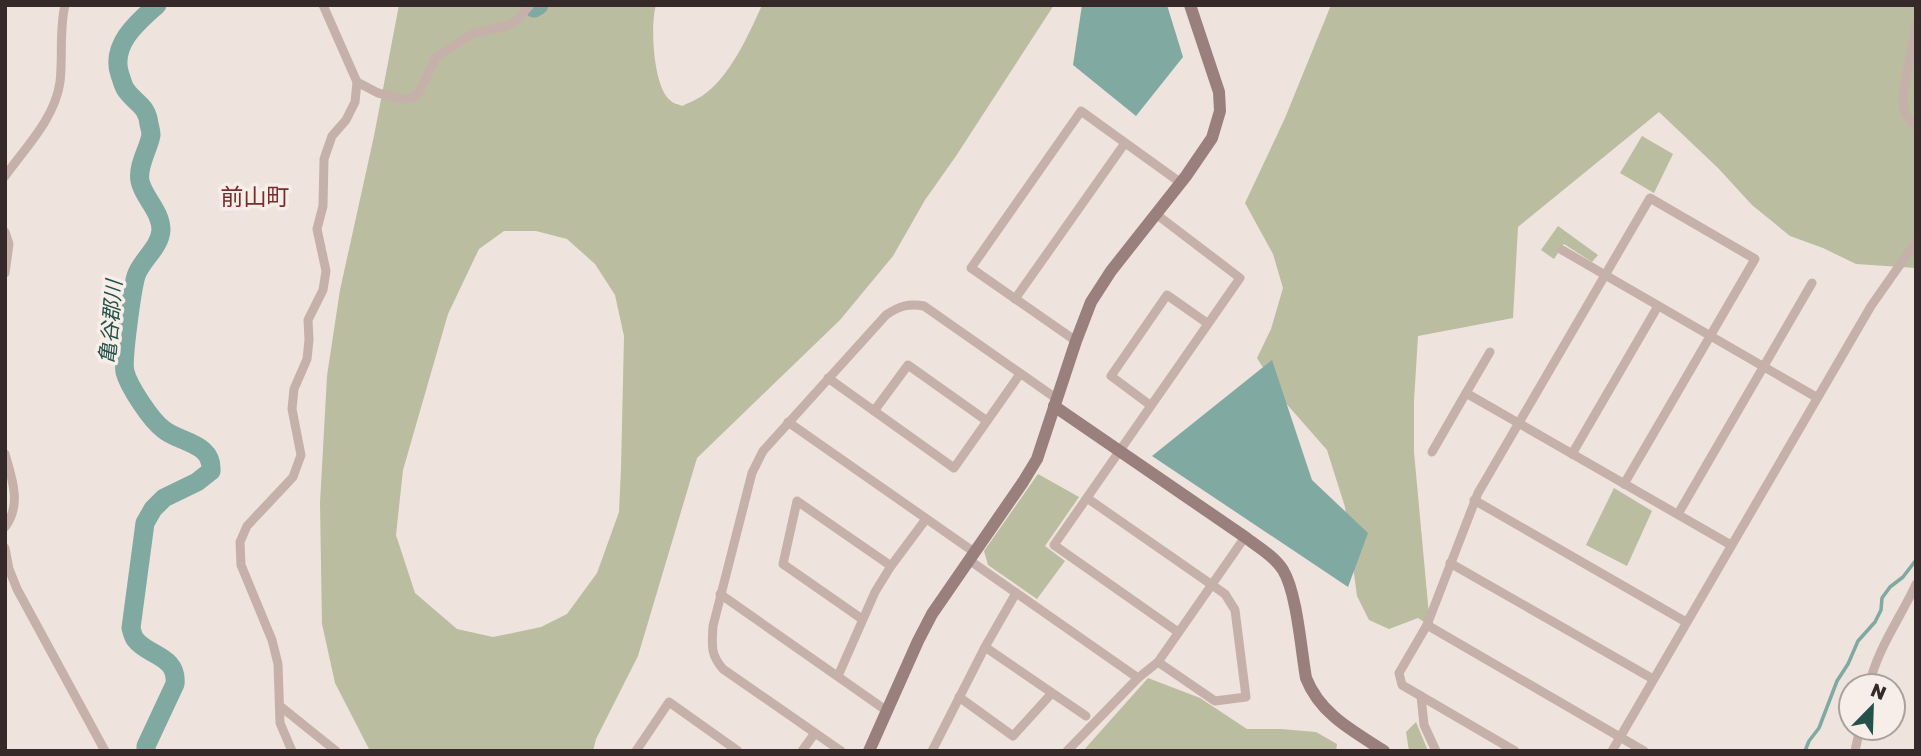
<svg xmlns="http://www.w3.org/2000/svg" width="1921" height="756" font-family="'Golos Text','Noto Sans JP',sans-serif">
	<rect width="100%" height="100%" fill="#efe3dd"/>
	<!-- green -->
	<g fill="#babd9f" fill-rule="evenodd">
		<path d="M399,5H656C650,25 653,88 671,101C674,104 678,104 682,106C688,103 696,100 702,96C730,77 748,36 762,5H1054L956,156L925,200L893,256L840,320L697,458L638,656L596,739L593,751H370L335,683L322,624L320,503L327,376L340,290L374,136ZM504,231H536L567,239L595,264L615,295L624,336L621,469L619,512L597,573L567,614L541,627L493,637L457,629L415,593L396,535L403,470L448,314L479,249Z"/>
		<path d="M1331,5H1916V268L1856,264L1823,248L1790,236L1752,205L1718,168L1659,112L1518,227L1513,318L1418,336L1414,401V452L1430,626L1418,618L1389,629L1369,620L1357,596L1345,507L1327,450L1284,401L1257,358L1271,329L1283,288L1273,254L1245,203L1285,118Z"/>
		<path d="M1642,136L1673,154L1654,193L1620,173Z"/>
		<path d="M1558,226L1598,255L1592,262L1564,244L1554,259L1541,250Z"/>
		<path d="M1038,474L1079,497L1045,546L1065,561L1037,599L988,565L984,551Z"/>
		<path d="M1614,488L1652,511L1627,566L1586,545Z"/>
		<path d="M1148,678L1200,698L1247,729H1281L1316,732L1337,744L1336,751H1083Z"/>
		<path d="M1416,722L1428,751H1409L1406,732Z"/>
	</g>
	<!-- water -->
	<g fill="#7fa9a1">
		<path d="M1082,5H1167L1183,57L1136,116L1073,65Z"/>
		<path d="M1272,360L1312,480L1368,533L1348,587L1152,456Z"/>
	</g>
	<g fill="none" stroke-linecap="round" stroke-linejoin="round">
		<!-- stream -->
		<path stroke="#7fa9a1" stroke-width="3.5" d="M1805,751L1809,741L1819,728L1837,681L1848,664L1858,641L1875,622L1881,610L1882,598L1890,587L1903,577L1916,560"/>
		<!-- river -->
		<g stroke="#7fa9a1" stroke-width="19">
			<path d="M534,8L539,5"/>
			<path d="M146,751V746L175,684C178,655 147,656 135,639C133,636 132,632 131,628L145,523L153,509L164,498L197,482L211,471C213,442 179,443 163,429C151,420 129,387 125,372C122,360 132,290 136,276C141,260 160,248 161,230C161,211 143,197 140,181C137,166 149,148 151,135C151,131 150,128 149,124C147,105 136,104 126,90C123,86 122,80 120,75C110,46 136,23 157,5"/>
		</g>
		<!-- street -->
		<g stroke="#c6b1aa" stroke-width="9">
			<path d="M1916,25C1914,47 1898,95 1905,113C1907,118 1912,123 1916,126"/>
			<path d="M357,82L378,93L403,99H411L418,94L436,57L472,34L507,26L516,21L530,5"/>
			<path d="M5,176C26,147 55,118 60,82C63,56 59,30 65,5"/>
			<path d="M1156,214L1240,278L1054,545L1178,632"/>
			<path d="M5,232L9,244L5,273"/>
			<path d="M1562,250L1816,397"/>
			<path d="M1015,299L1125,143"/>
			<path d="M1076,341L971,268L1081,111L1181,183"/>
			<path d="M1490,352L1466,393L1731,545"/>
			<path d="M828,378L954,468L1020,374"/>
			<path d="M1150,405L1111,376L1167,295L1207,323"/>
			<path d="M874,411L908,365L987,421"/>
			<path d="M788,422L974,552"/>
			<path d="M1432,452L1466,393"/>
			<path d="M5,454C12,478 22,505 5,527"/>
			<path d="M1572,454L1658,306"/>
			<path d="M1474,500L1686,622"/>
			<path d="M1678,514L1812,283"/>
			<path d="M5,548L9,569L17,589L105,751"/>
			<path d="M969,560L1138,678"/>
			<path d="M1450,563L1653,679"/>
			<path d="M720,594L887,711"/>
			<path d="M862,619L783,564L797,501L891,566"/>
			<path d="M1427,625L1644,751"/>
			<path d="M985,647L1086,716"/>
			<path d="M1158,662L1245,537"/>
			<path d="M838,676L875,592L891,566L926,519"/>
			<path d="M1869,686C1877,649 1900,619 1916,584"/>
			<path d="M1421,696L1424,725L1436,751"/>
			<path d="M959,697L1013,736L1052,693"/>
			<path d="M280,706L336,751"/>
			<path d="M292,751L280,723L278,664L272,640L241,565L240,542L247,526L293,477L301,455L292,409L294,389L307,359L309,340L308,320L323,290L326,271L317,229L323,206L324,159L332,136L346,120L355,102L357,82L323,5"/>
			<path d="M636,751L669,702L738,751"/>
			<path d="M802,751L815,733"/>
			<path d="M841,751L723,669C710,654 712,645 713,626L752,473L763,451L886,315C899,306 909,303 924,306L1057,399"/>
			<path d="M932,751L985,647L1016,593"/>
			<path d="M1067,751L1138,678L1158,662L1215,701L1246,697L1235,610L1225,594L1087,498"/>
			<path d="M1515,751L1402,685L1399,673L1427,625L1478,493L1650,198L1755,259L1624,484"/>
			<path d="M1612,751L1871,306L1916,242"/>
			<path d="M1855,751L1860,728"/>
		</g>
		<!-- secondary -->
		<g stroke="#9a807c" stroke-width="12">
			<path d="M1054,406L1245,537C1258,547 1274,556 1283,570C1297,593 1301,650 1306,678C1320,714 1353,731 1384,751"/>
			<path d="M869,751L918,641L932,614L1023,482L1037,459L1076,341L1091,302L1111,271L1186,176L1212,138L1220,111L1219,92L1190,5"/>
		</g>
	</g>
	<g text-anchor="middle" dominant-baseline="central" stroke-width="7" stroke-linejoin="round" paint-order="stroke">
		<!-- water labels -->
		<g font-size="21" font-style="italic" fill="#23524a" stroke="#f8eee9">
			<text transform="translate(110 322) rotate(-85)">亀谷郡川</text>
		</g>
		<!-- quarter labels -->
		<g font-size="23" fill="#7b2b2b" stroke="#f8eee9">
			<text x="255" y="196">前山町</text>
		</g>
	</g>
	<!-- border -->
	<rect width="1921" height="756" fill="none" stroke="#352a29" stroke-width="14"/>
	<!-- north arrow -->
	<g transform="translate(1872 707) rotate(23)"><circle r="33" fill="#f8eee9" stroke="#aaa09c" stroke-width="2"/>
	<path d="M0-5L12 26L0 18L-12 26Z" fill="#23524a"/>
	<text y="-10" font-size="19" font-weight="bold" text-anchor="middle" fill="#352a29">N</text>
	</g>
</svg>
